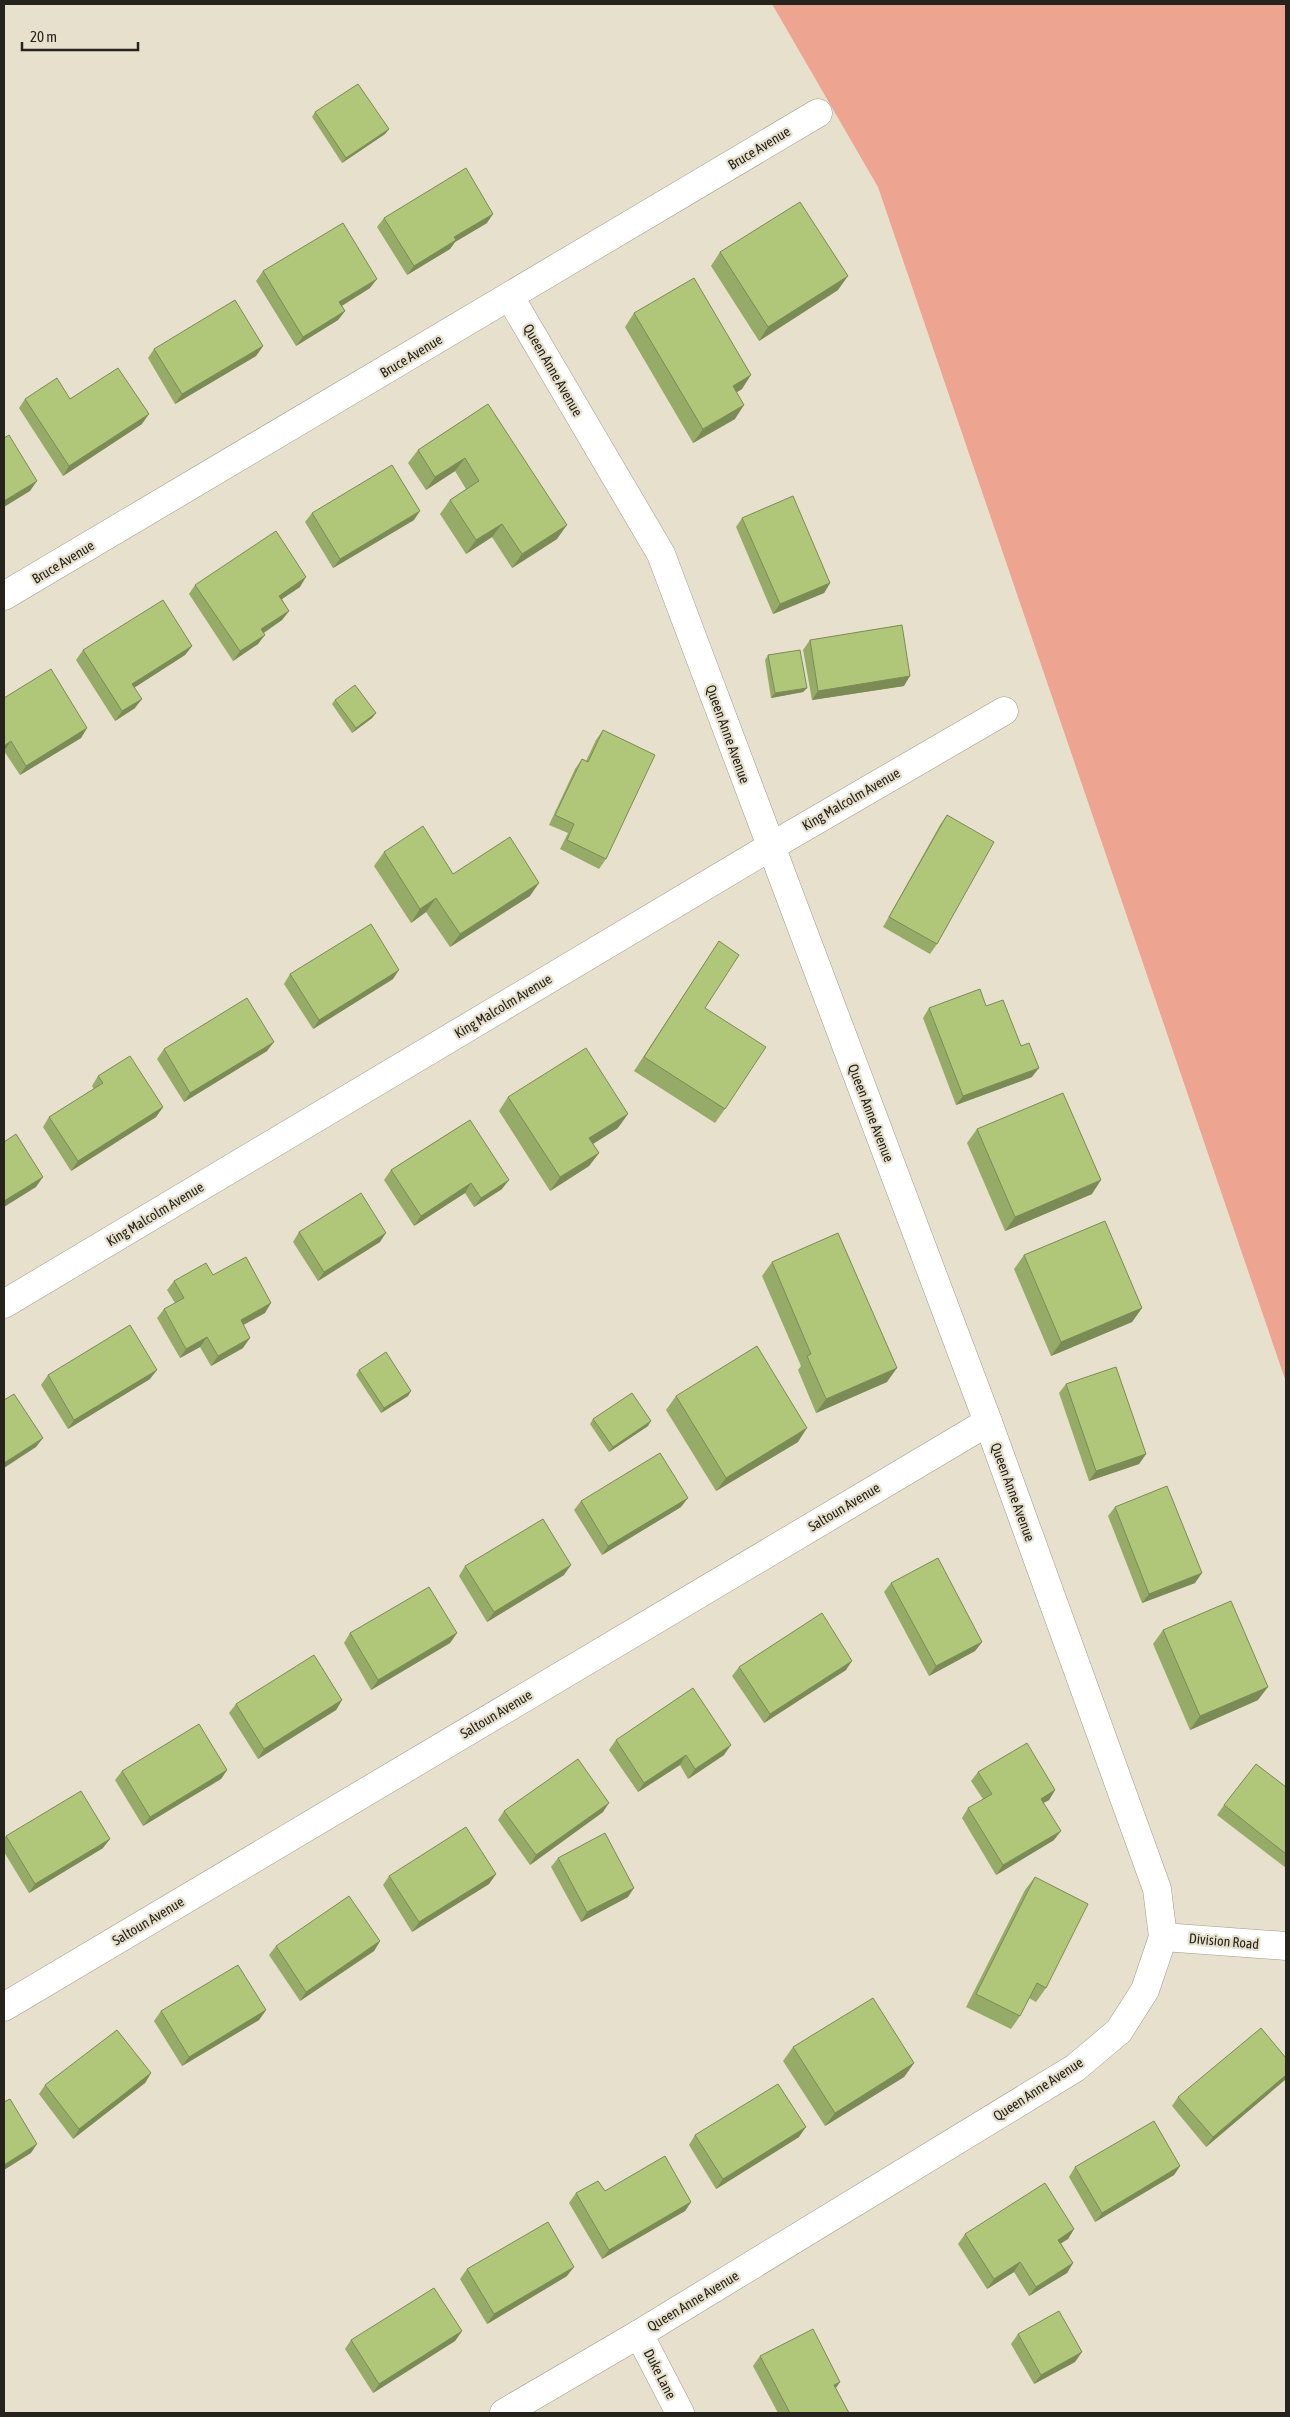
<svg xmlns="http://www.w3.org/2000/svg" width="1290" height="2417" font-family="'Asap Condensed',sans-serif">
	<rect width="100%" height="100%" fill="#e6e0cd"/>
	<!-- green -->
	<path fill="#eda491" d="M772,4H1286V1382L878,187Z"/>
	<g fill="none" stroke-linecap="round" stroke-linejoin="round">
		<!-- minor casing -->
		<g stroke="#9f9a88" stroke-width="29">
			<g id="minor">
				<path d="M4,596L818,113"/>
				<path d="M4,1304L770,847L1004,711"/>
				<path d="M1163,1937L1286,1946"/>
				<path d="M4,2007L988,1422"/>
				<path d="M639,2334L680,2413"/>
				<path d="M504,2413L639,2334L1075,2068L1119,2031L1145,1990L1163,1937L1157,1889L988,1422L661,554L510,297"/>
			</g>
		</g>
		<!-- minor -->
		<use href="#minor" stroke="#fff" stroke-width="28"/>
	</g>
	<!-- wall -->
	<g fill="#97ab68">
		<path d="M315,112L389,129L385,134L342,163L312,117Z"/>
		<path d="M384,218L487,223L455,242L450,249L407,275L377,227Z"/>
		<path d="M720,252L838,290L759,341L711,266Z"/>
		<path d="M263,271L370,288L342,306L345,311L338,320L296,346L256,281Z"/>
		<path d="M634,313L742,389L737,392L735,419L693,443L625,327Z"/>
		<path d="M263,346L256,356L175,404L148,358L154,349Z"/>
		<path d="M25,399H70L142,424L63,476L19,408Z"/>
		<path d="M488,404L557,539L512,568L492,537L466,554L440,514L450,500L466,489L455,471L426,490L408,463L418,450Z"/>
		<path d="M312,513L414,520L333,568L305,522Z"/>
		<path d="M742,518L830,583L824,593L773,614L736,527Z"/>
		<path d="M195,585L300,587L282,599L289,611L282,620L264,633L258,644L233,661L189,594Z"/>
		<path d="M810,640L904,686L812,700L803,650Z"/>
		<path d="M192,646L185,655L135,687V708L115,721L76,660L83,650Z"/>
		<path d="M768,655L807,688L803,692L771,698L765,660Z"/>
		<path d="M4,698L87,728L81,738L20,775L4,751Z"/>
		<path d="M335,700L376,713L372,718L352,733L332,704Z"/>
		<path d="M603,730L606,859L599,869L560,849L568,833L549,825L575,769L582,759L586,761L596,740Z"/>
		<path d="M947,815L937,944L930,954L883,927L940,825Z"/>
		<path d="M384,852L453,874L530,896L450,947L426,912L411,923L374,866Z"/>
		<path d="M719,941L705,1008L725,1109L715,1123L634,1071Z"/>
		<path d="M290,974L393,979L313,1029L284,984Z"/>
		<path d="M986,1006L1032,1077L956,1105L923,1018L929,1008Z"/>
		<path d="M164,1049L267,1051L184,1102L157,1059Z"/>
		<path d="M98,1076L163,1107L156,1117L71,1171L43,1127L49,1117L94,1089L92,1086Z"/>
		<path d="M508,1097L618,1128L593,1144L599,1153L589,1166L550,1191L499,1111Z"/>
		<path d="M470,1120L502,1189L474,1207L465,1193L414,1226L384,1180L391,1170Z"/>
		<path d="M977,1129L1092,1194L1005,1231L967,1143Z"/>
		<path d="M299,1232L380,1242L318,1281L293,1242Z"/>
		<path d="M1024,1255L1142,1308L1132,1322L1051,1356L1014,1269Z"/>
		<path d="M772,1262L887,1382L816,1413L798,1370L801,1366L762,1276Z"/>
		<path d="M213,1275L265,1313L243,1325V1348L211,1366L200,1347L180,1358L157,1318L164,1309L175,1303L167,1290L174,1281Z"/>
		<path d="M359,1370L408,1396L381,1413L356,1375Z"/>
		<path d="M48,1375L150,1379L68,1429L41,1385Z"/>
		<path d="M1066,1384L1146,1454L1139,1464L1089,1481L1059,1393Z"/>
		<path d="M676,1396L798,1442L716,1491L666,1410Z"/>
		<path d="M593,1419L648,1426L609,1452L590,1424Z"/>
		<path d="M581,1501L681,1507L602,1555L574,1510Z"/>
		<path d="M1115,1507L1195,1583L1142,1603L1108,1516Z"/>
		<path d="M465,1566L564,1575L487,1622L459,1576Z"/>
		<path d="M891,1583L982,1642L975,1651L929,1676L884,1592Z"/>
		<path d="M1163,1630L1258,1700L1190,1730L1153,1644Z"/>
		<path d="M350,1633H457L450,1643L371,1690L344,1643Z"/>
		<path d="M739,1667L846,1670L764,1723L732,1676Z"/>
		<path d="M342,1700L336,1710L258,1759L229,1713L236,1704Z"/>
		<path d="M616,1740L724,1755L688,1779L680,1765L638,1792L609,1750Z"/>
		<path d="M227,1770L221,1779L143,1826L115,1780L122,1771Z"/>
		<path d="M978,1772L1055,1790L1049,1800L1043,1803L1054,1840L996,1875L962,1818L968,1808L983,1799L971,1781Z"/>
		<path d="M1286,1787V1868L1217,1815L1224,1805Z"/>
		<path d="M504,1811L603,1812L530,1865L498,1820Z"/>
		<path d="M6,1836L103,1848L29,1893L4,1852V1839Z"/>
		<path d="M558,1858L628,1897L581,1922L551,1867Z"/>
		<path d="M496,1874L489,1884L412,1932L383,1885L389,1876Z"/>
		<path d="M1035,1877L1046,1988L1036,2002L1029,1998L1020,2016L1011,2029L966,2007L1025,1890Z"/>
		<path d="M380,1941L374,1951L300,2001L269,1955L276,1946Z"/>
		<path d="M266,2010L259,2020L182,2066L154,2021L161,2011Z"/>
		<path d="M793,2047L914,2063L904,2077L825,2126L783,2061Z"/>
		<path d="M1286,2058V2079L1206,2147L1172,2106L1178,2097Z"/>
		<path d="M151,2073L145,2083L73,2139L39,2094L45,2085Z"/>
		<path d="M695,2135L799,2137L716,2189L689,2145Z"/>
		<path d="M1180,2166L1174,2175L1095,2222L1069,2177L1075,2167Z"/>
		<path d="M605,2191L691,2202L685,2211L602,2259L569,2203L576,2193Z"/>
		<path d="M1074,2229L1068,2239L1061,2243L1073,2263L1067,2273L1029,2296L1014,2272L987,2289L958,2244L965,2234Z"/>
		<path d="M467,2269L567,2276L487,2324L460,2279Z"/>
		<path d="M462,2331L455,2341L373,2393L345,2349L351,2340Z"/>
		<path d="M1018,2334L1075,2362L1034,2384L1011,2344Z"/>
		<path d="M760,2356L836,2389L849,2413H778L753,2366Z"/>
	</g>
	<!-- shaded-wall -->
	<g fill="#7b8b55">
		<path d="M389,129L385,134L342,163L346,158Z"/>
		<path d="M493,214L487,223L455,242L450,249L407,275L414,266L454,237Z"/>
		<path d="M848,276L838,290L759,341L768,327Z"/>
		<path d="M377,279L370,288L333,311L339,302Z"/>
		<path d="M345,311L338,320L296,346L303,337Z"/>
		<path d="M263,346L256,356L175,404L182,394Z"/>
		<path d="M751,375L742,389L724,400L733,386Z"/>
		<path d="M744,405L735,419L693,443L703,429Z"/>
		<path d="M149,414L142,424L63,476L69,466Z"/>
		<path d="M465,458L455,471L426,490L435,477Z"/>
		<path d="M37,481L30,491L4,507V501Z"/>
		<path d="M420,511L414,520L333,568L340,559Z"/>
		<path d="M502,524L492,537L466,554L476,540Z"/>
		<path d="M567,525L557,539L512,568L522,554Z"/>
		<path d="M306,577L300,587L273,605L279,596Z"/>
		<path d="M830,583L824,593L773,614L780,604Z"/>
		<path d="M289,611L282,620L254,639L261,629Z"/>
		<path d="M265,635L258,644L233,661L240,651Z"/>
		<path d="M192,646L185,655L126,693L132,684Z"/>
		<path d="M910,676L904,686L812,700L818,691Z"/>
		<path d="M807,688L803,692L771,698L775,693Z"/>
		<path d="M142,699L135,708L115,721L122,711Z"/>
		<path d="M376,713L372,718L352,733L356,728Z"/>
		<path d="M87,728L81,738L20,775L26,766Z"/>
		<path d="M11,741L4,751V746Z"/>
		<path d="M539,883L530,896L450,947L460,934Z"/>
		<path d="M436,898L426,912L411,923L420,909Z"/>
		<path d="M399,970L393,979L313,1029L319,1020Z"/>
		<path d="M274,1042L267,1051L184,1102L190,1093Z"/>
		<path d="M1039,1068L1032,1077L956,1105L963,1096Z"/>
		<path d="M163,1107L156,1117L71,1171L78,1161Z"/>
		<path d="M628,1114L618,1128L580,1152L589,1138Z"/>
		<path d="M599,1153L589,1166L550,1191L560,1177Z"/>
		<path d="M43,1177L36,1187L4,1207V1201Z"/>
		<path d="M509,1180L502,1189L474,1207L481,1198Z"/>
		<path d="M1101,1180L1092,1194L1005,1231L1015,1217Z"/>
		<path d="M471,1183L465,1193L414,1226L421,1216Z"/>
		<path d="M386,1233L380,1242L318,1281L324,1272Z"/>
		<path d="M271,1303L265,1313L234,1330L241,1320Z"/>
		<path d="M1142,1308L1132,1322L1051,1356L1061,1342Z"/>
		<path d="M207,1337L200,1347L180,1358L186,1349Z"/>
		<path d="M250,1338L243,1348L211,1366L218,1356Z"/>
		<path d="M897,1368L887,1382L816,1413L826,1399Z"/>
		<path d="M157,1370L150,1379L68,1429L74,1420Z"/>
		<path d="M411,1391L408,1396L381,1413L384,1408Z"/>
		<path d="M651,1421L648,1426L609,1452L613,1447Z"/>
		<path d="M807,1428L798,1442L716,1491L726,1478Z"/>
		<path d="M43,1438L36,1447L4,1468V1463Z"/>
		<path d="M1146,1454L1139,1464L1089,1481L1096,1471Z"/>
		<path d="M688,1498L681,1507L602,1555L608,1546Z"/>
		<path d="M571,1565L564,1575L487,1622L494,1612Z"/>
		<path d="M1202,1573L1195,1583L1142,1603L1149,1594Z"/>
		<path d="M457,1633L450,1643L371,1690L378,1680Z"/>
		<path d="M982,1642L975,1651L929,1676L936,1666Z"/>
		<path d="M852,1661L846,1670L764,1723L770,1714Z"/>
		<path d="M1268,1687L1258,1700L1190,1730L1200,1716Z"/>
		<path d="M342,1700L336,1710L258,1759L264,1749Z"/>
		<path d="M731,1745L724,1755L688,1779L695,1769Z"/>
		<path d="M686,1755L680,1765L638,1792L644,1783Z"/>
		<path d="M227,1770L221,1779L143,1826L150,1817Z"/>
		<path d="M1055,1790L1049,1800L1034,1808L1041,1799Z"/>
		<path d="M609,1803L603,1812L530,1865L536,1855Z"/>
		<path d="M1061,1831L1054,1840L996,1875L1003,1865Z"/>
		<path d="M110,1839L103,1848L29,1893L35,1884Z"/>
		<path d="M496,1874L489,1884L412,1932L419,1922Z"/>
		<path d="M634,1888L628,1897L581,1922L587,1912Z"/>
		<path d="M380,1941L374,1951L300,2001L306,1992Z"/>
		<path d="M266,2010L259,2020L182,2066L189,2057Z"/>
		<path d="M914,2063L904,2077L825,2126L835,2113Z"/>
		<path d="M151,2073L145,2083L73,2139L79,2129Z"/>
		<path d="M1286,2075V2079L1206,2147L1213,2137Z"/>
		<path d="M806,2127L799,2137L716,2189L723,2179Z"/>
		<path d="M37,2144L31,2153L4,2170V2165Z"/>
		<path d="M1180,2166L1174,2175L1095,2222L1102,2213Z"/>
		<path d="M691,2202L685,2211L602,2259L609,2250Z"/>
		<path d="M1074,2229L1068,2239L1052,2249L1058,2240Z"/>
		<path d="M1020,2262L1014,2272L987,2289L994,2279Z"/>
		<path d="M1073,2263L1067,2273L1029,2296L1036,2287Z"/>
		<path d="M574,2267L567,2276L487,2324L494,2314Z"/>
		<path d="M462,2331L455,2341L373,2393L379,2384Z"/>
		<path d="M1082,2352L1075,2362L1034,2384L1041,2375Z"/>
		<path d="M840,2382L834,2391V2385Z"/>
	</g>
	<!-- building -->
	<g fill="#b0c779" stroke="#7b8b55">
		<path d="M358,84L389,129L346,158L315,112Z"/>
		<path d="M466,168L493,214L454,237L456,240L414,266L384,218Z"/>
		<path d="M800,202L848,276L768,327L720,252Z"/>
		<path d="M343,223L377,279L339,302L345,311L303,337L263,271Z"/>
		<path d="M694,278L751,375L733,386L744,405L703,429L634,313Z"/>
		<path d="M235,300L263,346L182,394L154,349Z"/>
		<path d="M118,368L149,414L69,466L25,399L57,378L70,399Z"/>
		<path d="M488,404L567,525L522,554L502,524L476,540L450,500L479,481L465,458L435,477L418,450Z"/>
		<path d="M9,435L37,481L4,501V438Z"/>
		<path d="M392,465L420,511L340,559L312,513Z"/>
		<path d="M793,496L830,583L780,604L742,518Z"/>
		<path d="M276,531L306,577L279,596L289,611L261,629L265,635L240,651L195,585Z"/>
		<path d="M163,600L192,646L132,684L142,699L122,711L83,650Z"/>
		<path d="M902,625L910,676L818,691L810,640Z"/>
		<path d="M800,650L807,688L775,693L768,655Z"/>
		<path d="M51,669L87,728L26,766L11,741L4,746V698Z"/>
		<path d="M355,685L376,713L356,728L335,700Z"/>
		<path d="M603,730L655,755L606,859L567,840L574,824L555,815L582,759L588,762Z"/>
		<path d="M947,815L994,842L937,944L889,917Z"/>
		<path d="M423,826L453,874L510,837L539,883L460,934L436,898L420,909L384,852Z"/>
		<path d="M371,924L399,970L319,1020L290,974Z"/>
		<path d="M719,941L739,955L705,1008L766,1047L725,1109L644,1057Z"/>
		<path d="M980,989L986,1006L1003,1000L1021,1046L1029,1043L1039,1068L963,1096L929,1008Z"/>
		<path d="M247,998L274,1042L190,1093L164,1049Z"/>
		<path d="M586,1048L628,1114L589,1138L599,1153L560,1177L508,1097Z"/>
		<path d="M130,1056L163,1107L78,1161L49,1117L103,1083L98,1076Z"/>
		<path d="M1063,1093L1101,1180L1015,1217L977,1129Z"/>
		<path d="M470,1120L509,1180L481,1198L471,1183L421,1216L391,1170Z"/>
		<path d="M16,1134L43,1177L4,1201V1142Z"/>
		<path d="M361,1193L386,1233L324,1272L299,1232Z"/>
		<path d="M1105,1221L1142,1308L1061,1342L1024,1255Z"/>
		<path d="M838,1233L897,1368L826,1399L807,1356L811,1354L772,1262Z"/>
		<path d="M246,1257L271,1303L241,1320L250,1338L218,1356L207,1337L186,1349L164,1309L184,1298L174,1281L206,1263L213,1275Z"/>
		<path d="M130,1325L157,1370L74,1420L48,1375Z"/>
		<path d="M757,1346L807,1428L726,1478L676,1396Z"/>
		<path d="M386,1352L411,1391L384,1408L359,1370Z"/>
		<path d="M1116,1367L1146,1454L1096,1471L1066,1384Z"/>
		<path d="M632,1393L651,1421L613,1447L593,1419Z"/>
		<path d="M14,1394L43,1438L4,1463V1400Z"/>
		<path d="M660,1453L688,1498L608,1546L581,1501Z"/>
		<path d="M1167,1486L1202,1573L1149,1594L1115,1507Z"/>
		<path d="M543,1519L571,1565L494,1612L465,1566Z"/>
		<path d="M938,1558L982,1642L936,1666L891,1583Z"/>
		<path d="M429,1587L457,1633L378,1680L350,1633Z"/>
		<path d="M1231,1601L1268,1687L1200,1716L1163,1630Z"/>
		<path d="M822,1613L852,1661L770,1714L739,1667Z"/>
		<path d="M314,1655L342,1700L264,1749L236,1704Z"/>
		<path d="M693,1688L731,1745L695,1769L686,1755L644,1783L616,1740Z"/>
		<path d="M199,1724L227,1770L150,1817L122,1771Z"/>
		<path d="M1027,1743L1055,1790L1041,1799L1061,1831L1003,1865L968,1808L992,1794L978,1772Z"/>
		<path d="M578,1759L609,1803L536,1855L504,1811Z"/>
		<path d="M1256,1764L1286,1787V1854L1224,1805Z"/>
		<path d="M81,1791L110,1839L35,1884L6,1836Z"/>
		<path d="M466,1827L496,1874L419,1922L389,1876Z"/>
		<path d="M605,1833L634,1888L587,1912L558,1858Z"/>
		<path d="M1035,1877L1088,1904L1046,1988L1037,1983L1020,2016L976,1994Z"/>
		<path d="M349,1896L380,1941L306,1992L276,1946Z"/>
		<path d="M238,1965L266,2010L189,2057L161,2011Z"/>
		<path d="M873,1998L914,2063L835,2113L793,2047Z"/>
		<path d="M1261,2028L1286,2058V2075L1213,2137L1178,2097Z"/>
		<path d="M117,2030L151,2073L79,2129L45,2085Z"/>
		<path d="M778,2084L806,2127L723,2179L695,2135Z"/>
		<path d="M10,2099L37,2144L4,2165V2102Z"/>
		<path d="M1154,2121L1180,2166L1102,2213L1075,2167Z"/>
		<path d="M665,2156L691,2202L609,2250L576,2193L598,2181L605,2191Z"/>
		<path d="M1045,2183L1074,2229L1058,2240L1073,2263L1036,2287L1020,2262L994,2279L965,2234Z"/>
		<path d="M548,2222L574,2267L494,2314L467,2269Z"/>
		<path d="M434,2288L462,2331L379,2384L351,2340Z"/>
		<path d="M1059,2311L1082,2352L1041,2375L1018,2334Z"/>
		<path d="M813,2329L840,2382L834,2385L849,2413H790L760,2356Z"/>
	</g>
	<g text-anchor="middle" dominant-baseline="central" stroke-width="4.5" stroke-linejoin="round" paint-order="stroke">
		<!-- street labels -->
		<g font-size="14" fill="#25231c" stroke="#e6e0cd">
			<text transform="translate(759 148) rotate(-31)">Bruce Avenue</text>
			<text transform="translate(411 356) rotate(-31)">Bruce Avenue</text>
			<text transform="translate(553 370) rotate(60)">Queen Anne Avenue</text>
			<text transform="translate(63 562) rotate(-31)">Bruce Avenue</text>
			<text transform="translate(728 734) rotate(70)">Queen Anne Avenue</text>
			<text transform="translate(851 799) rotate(-30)">King Malcolm Avenue</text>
			<text transform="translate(503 1006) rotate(-31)">King Malcolm Avenue</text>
			<text transform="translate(871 1113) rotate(69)">Queen Anne Avenue</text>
			<text transform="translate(155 1214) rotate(-31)">King Malcolm Avenue</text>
			<text transform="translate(1013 1492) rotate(70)">Queen Anne Avenue</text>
			<text transform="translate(844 1507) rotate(-31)">Saltoun Avenue</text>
			<text transform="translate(496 1714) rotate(-31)">Saltoun Avenue</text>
			<text transform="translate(148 1921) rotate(-31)">Saltoun Avenue</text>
			<text transform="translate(1224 1941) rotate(5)">Division Road</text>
			<text transform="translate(1038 2089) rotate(-33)">Queen Anne Avenue</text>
			<text transform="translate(693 2301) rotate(-31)">Queen Anne Avenue</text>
			<text transform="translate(660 2374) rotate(63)">Duke Lane</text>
		</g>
	</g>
	<!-- border -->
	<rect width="1290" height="2417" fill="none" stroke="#25231c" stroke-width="10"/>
	<!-- scale -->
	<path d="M22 42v8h116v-8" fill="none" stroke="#25231c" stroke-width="2.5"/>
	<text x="30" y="42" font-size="15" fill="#25231c" stroke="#e6e0cd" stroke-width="4" paint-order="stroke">20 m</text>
</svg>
